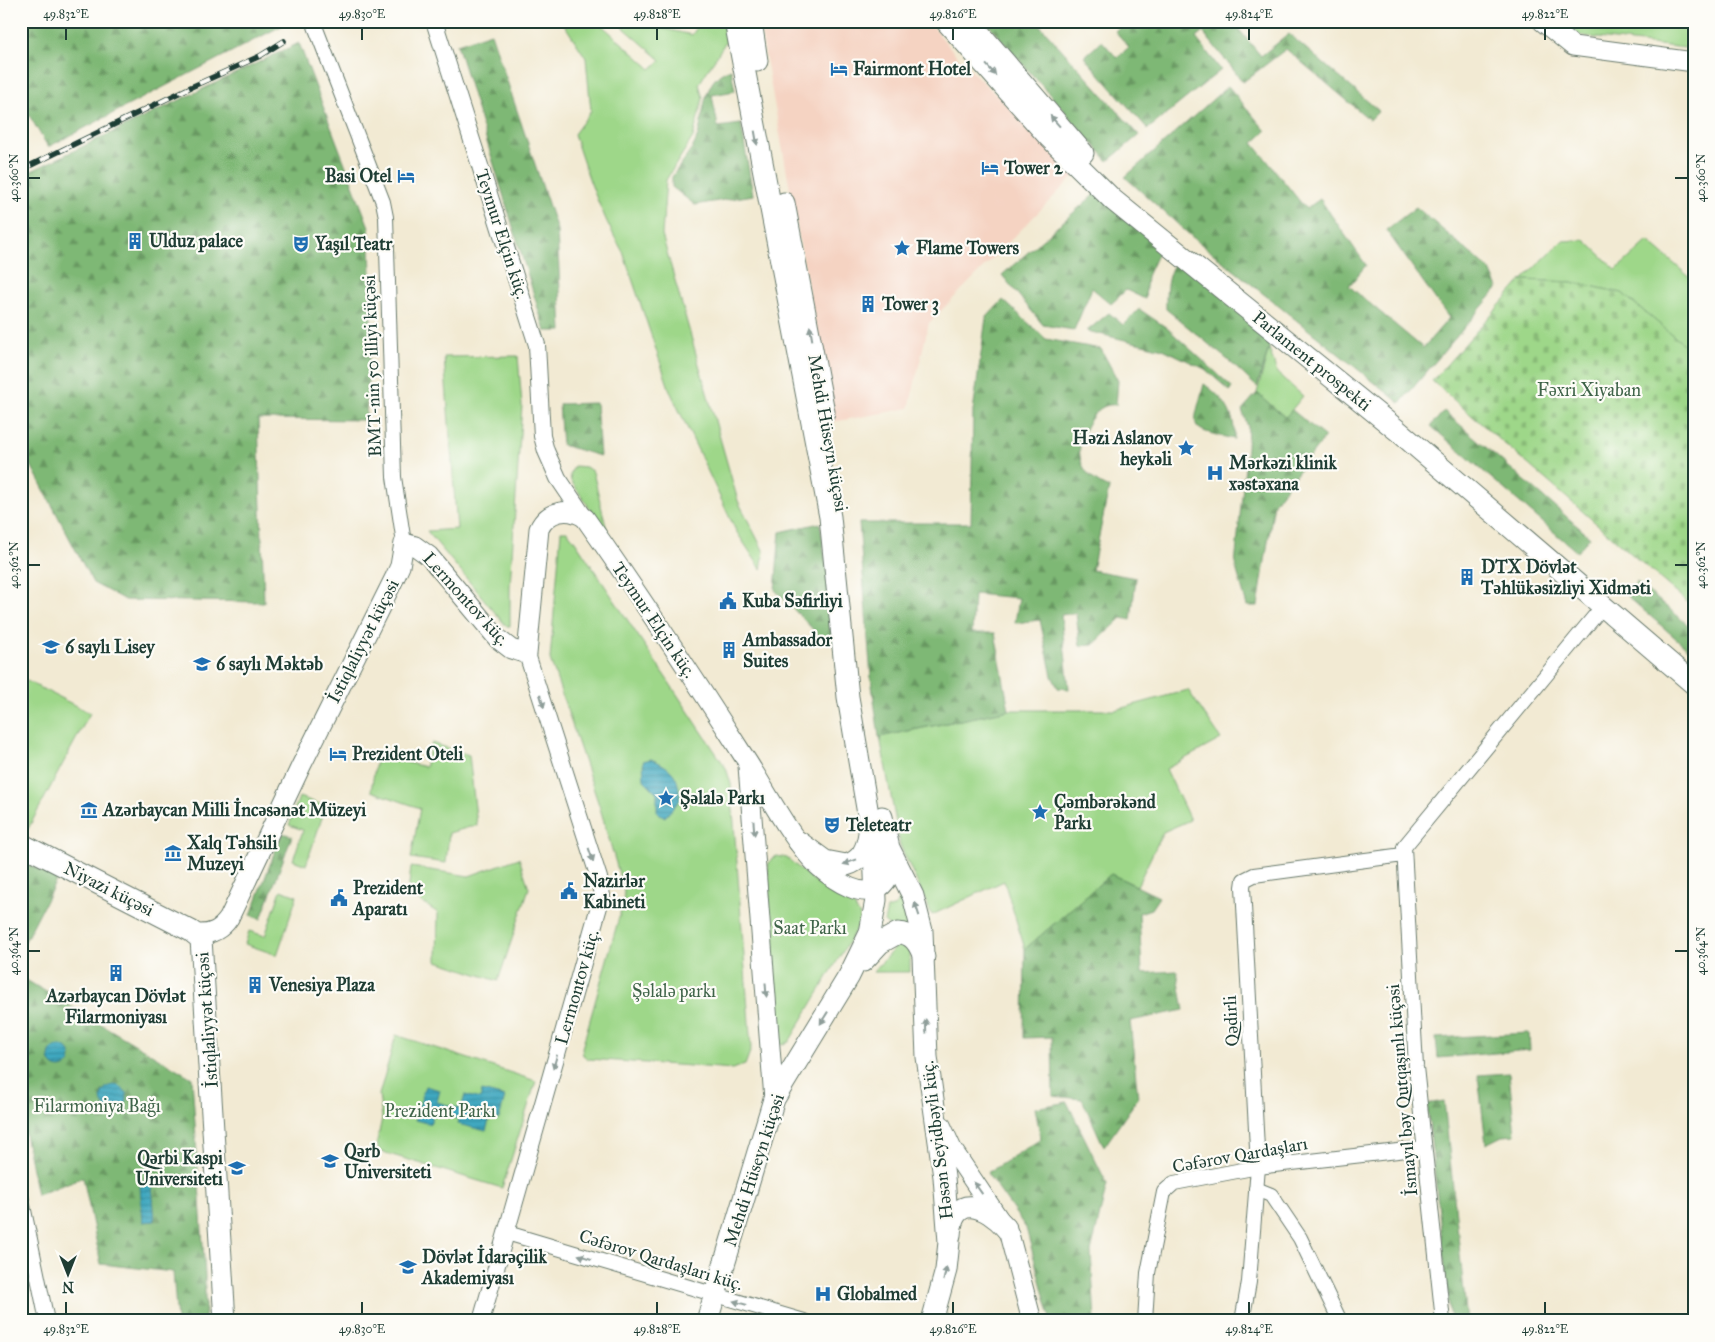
<svg xmlns="http://www.w3.org/2000/svg" width="1715" height="1342" font-family="'IM FELL Great Primer',serif">
	<defs>
		<pattern id="forest-firs" width="22" height="20" patternUnits="userSpaceOnUse" patternTransform="scale(1.25)"><rect width="22" height="20" fill="#7eb875"/><path d="M5 1l3.5 6h-7zM16 11l3.5 6h-7z" fill="#679761"/></pattern>
		<pattern id="cemetery-stones" width="16" height="16" patternUnits="userSpaceOnUse" patternTransform="scale(1.25)"><rect width="16" height="16" fill="#9ed789"/><path d="M2 7V4a2 2 0 0 1 4 0v3zM10 15v-3a2 2 0 0 1 4 0v3z" fill="#88b977"/></pattern>
		<pattern id="water-rules" width="6" height="5" patternUnits="userSpaceOnUse" patternTransform="scale(1.25)"><rect width="6" height="5" fill="#3fa8c0"/><path d="M0 2.5h6" fill="none" stroke="#348a9d"/></pattern>
	</defs>
	<rect width="100%" height="100%" fill="#fdfcf7"/>
	<filter id="ink" filterUnits="userSpaceOnUse"><feTurbulence type="fractalNoise" baseFrequency=".02" numOctaves="2"/><feDisplacementMap in="SourceGraphic" scale="10" xChannelSelector="R" yChannelSelector="G"/><feConvolveMatrix kernelMatrix="1 2 1 2 8 2 1 2 1" color-interpolation-filters="sRGB"/></filter>
	<filter id="wash" filterUnits="userSpaceOnUse"><feTurbulence type="fractalNoise" baseFrequency=".0096" numOctaves="4" result="noise"/><feDisplacementMap in="SourceGraphic" scale="20" xChannelSelector="R" yChannelSelector="G"/><feGaussianBlur stdDeviation="1.12" result="paint"/><feColorMatrix in="noise" values="0 0 0 0 0 0 0 0 0 0 0 0 0 0 0 0 0 1.4 0 .05"/><feComposite in="paint" operator="in"/></filter>
	<g filter="url(#wash)">
		<rect width="100%" height="100%" fill="#f2ead3"/>
		<!-- built -->
		<path fill="#f5d3c2" d="M759,21H928L962,62L1077,173L929,323L909,408L833,422Z"/>
		<!-- green -->
		<g fill="#9ed789" stroke="#5e8a5e">
			<path d="M562,21H597L651,69L661,60L616,21H656L661,28L692,35L701,21H726L728,38L699,84L703,98L693,137L666,180L662,235L738,501L764,552L761,569L736,531L670,391L623,252C601,215 587,175 574,134L591,111L586,58Z"/>
			<path d="M1563,21H1694V49L1580,36Z"/>
			<path d="M1585,240L1616,270L1648,241L1694,281V353L1622,293L1572,282L1522,280L1562,241Z"/>
			<path d="M1269,348L1277,373L1303,396L1285,418L1257,393Z"/>
			<path d="M518,356L522,405L510,586V627H507L427,531L457,529L444,357Z"/>
			<path d="M574,466L586,467L593,472L608,535L571,481L570,475Z"/>
			<path d="M561,531H567L575,541L726,768L731,784L751,1049L745,1065L732,1069L720,1068L588,1059L583,1055L582,1048L623,903L624,891L600,808L550,659Z"/>
			<path d="M21,678L90,713L28,829L21,825Z"/>
			<path d="M1188,690L1221,739L1166,769L1190,820L1163,832L1137,886L1111,874L1025,949L1004,881L932,915L900,845L880,737L1009,710H1115Z"/>
			<path d="M432,743L469,755L477,825L449,833L446,863L411,858L420,808L371,791L377,755L425,767Z"/>
			<path d="M299,797L326,806L306,865L293,860L303,830L289,825Z"/>
			<path d="M777,856L787,858L813,880L854,906L860,916L858,926L789,1042L779,1045L774,1038L768,865L772,858Z"/>
			<path d="M519,858L529,888L498,981L437,961L438,913L408,893L411,867L469,876Z"/>
			<path d="M901,886L917,932L891,928L884,922L887,909L896,906L900,898Z"/>
			<path d="M281,890L297,896L277,955L245,944L249,931L265,936Z"/>
			<path d="M899,943H906L910,947V972H873Z"/>
			<path d="M396,1035L536,1081L502,1188L379,1151L377,1142L382,1118L379,1095Z"/>
		</g>
		<!-- forest -->
		<g fill="url(#forest-firs)" stroke="#4e7a54">
			<path d="M21,21H289V22L48,147L29,115L21,119Z"/>
			<path d="M985,21H1036L1139,135L1108,161Z"/>
			<path d="M1127,21H1232L1261,56L1289,34L1379,111L1370,120L1286,49L1243,82L1203,32L1196,38L1221,70L1148,129L1084,57L1102,41L1117,58L1129,47L1115,31Z"/>
			<path d="M491,33L557,230L562,331H545L457,44Z"/>
			<path d="M299,43L369,227L372,295L366,420L258,419L264,602L125,600L93,583L21,446V176Z"/>
			<path d="M731,69L735,91L712,95L718,127L741,124L753,195L695,205L672,187V177C679,166 688,156 694,145C707,120 698,79 731,69Z"/>
			<path d="M1228,86L1266,131L1253,143L1306,209L1320,199L1366,265L1349,286L1423,348L1449,318L1386,230L1416,207L1490,270L1498,288L1400,403L1191,236L1125,177Z"/>
			<path d="M1097,192L1160,248L1147,276L1145,299L1126,290L1111,304L1092,288L1074,330L1043,325L1002,275Z"/>
			<path d="M1177,259L1272,338L1257,387L1228,360L1166,309C1166,289 1166,276 1177,259Z"/>
			<path d="M1003,300L1046,339L1101,349L1118,381L1116,405C1101,403 1094,414 1087,425C1072,453 1080,476 1109,488L1092,570L1136,578L1131,620L1122,618L1093,645L1080,646L1076,613L1061,615L1069,689L1058,688L1052,676L1040,620L1015,623L1019,598L974,594L972,633H995L1009,710L879,737L871,678L859,523H971L973,411L986,318Z"/>
			<path d="M1139,309L1167,328L1232,387L1230,391L1205,369L1163,349L1087,331L1109,313L1123,325Z"/>
			<path d="M1204,384C1224,398 1236,414 1234,439C1186,428 1192,431 1204,384Z"/>
			<path d="M1257,393L1285,417L1292,410L1325,437L1274,503L1258,606H1247L1235,564L1247,447L1248,427L1242,410Z"/>
			<path d="M596,403L600,456L562,445L559,404Z"/>
			<path d="M1444,411L1590,537L1577,552L1431,426Z"/>
			<path d="M820,523L837,641L828,645L775,590L780,532Z"/>
			<path d="M1637,582L1694,630V654L1626,595Z"/>
			<path d="M282,833L292,836L261,919L251,915Z"/>
			<path d="M21,861L57,879L21,949Z"/>
			<path d="M1111,874L1159,897L1151,909L1139,913L1142,973L1177,971L1184,1010L1130,1021L1138,1098L1104,1147L1082,1099L1053,1096L1052,1037L1024,1038L1025,949Z"/>
			<path d="M21,977L192,1078L205,1276V1321H177L173,1272L101,1264L83,1177L37,1195L21,1113Z"/>
			<path d="M1529,1033L1530,1050L1438,1058L1436,1038Z"/>
			<path d="M1509,1073L1515,1135L1502,1136L1486,1144L1478,1075Z"/>
			<path d="M1444,1101L1467,1321H1451L1427,1104Z"/>
			<path d="M1067,1102L1107,1184L1091,1252L1095,1321H1051L1026,1228L987,1173L1041,1139L1035,1108Z"/>
		</g>
		<!-- cemetery -->
		<path fill="url(#cemetery-stones)" stroke="#5e8a5e" d="M1522,280L1572,282L1622,293L1694,353V608L1432,381Z"/>
		<!-- water -->
		<g fill="url(#water-rules)" stroke="#2f727a">
			<path d="M651,759C673,768 679,776 680,800L665,817L657,812V793L644,780L643,761Z"/>
			<circle cx="60" cy="1057" r="11"/>
			<circle cx="114" cy="1098" r="13"/>
			<path d="M425,1086L440,1090L437,1102L461,1109L465,1095L480,1099L482,1091L505,1097L499,1119L490,1117L486,1131L458,1124L459,1119L434,1112L430,1124L415,1120Z"/>
			<path d="M152,1185L155,1221L143,1222L140,1186Z"/>
		</g>
	</g>
	<g filter="url(#ink)">
		<g fill="none" stroke-linecap="round" stroke-linejoin="round">
			<!-- minor casing -->
			<g stroke="#697a6c" stroke-width="16">
				<g id="minor">
					<path d="M313,21L383,202L386,217L394,477L404,543"/>
					<path d="M1256,1189L1271,1195L1300,1238L1340,1321"/>
					<path d="M21,1196L47,1321"/>
					<path d="M507,1233L804,1321"/>
					<path d="M1145,1321L1148,1273L1164,1192L1174,1183L1258,1167L1424,1148"/>
					<path d="M1242,1321L1249,1282L1258,1167L1243,887L1244,880L1254,875L1403,855"/>
					<path d="M1443,1321L1416,1067L1404,847L1603,606"/>
				</g>
			</g>
			<!-- tertiary casing -->
			<g stroke="#697a6c" stroke-width="18">
				<g id="tertiary">
					<path d="M434,21L537,345L542,436L546,451L558,478L585,518"/>
					<path d="M481,1321L602,896L599,878L527,654"/>
				</g>
			</g>
			<!-- secondary casing -->
			<g stroke="#697a6c" stroke-width="21">
				<g id="secondary">
					<path d="M1542,21L1573,46L1694,62"/>
					<path d="M748,766L774,1099"/>
					<path d="M197,934C211,935 221,930 229,918L301,766L395,577L400,566L404,543L415,546L429,556L498,639L511,649L527,654L539,529C548,510 569,507 585,518C640,596 692,675 743,755C765,788 789,837 817,865C832,879 868,906 886,881C893,872 891,859 889,848"/>
					<path d="M941,1125L952,1149L1009,1234L1032,1321"/>
				</g>
			</g>
			<!-- primary casing -->
			<g stroke="#697a6c" stroke-width="23">
				<g id="primary">
					<path d="M751,21L757,61"/>
					<path d="M946,21L1049,137L1113,200L1397,430L1694,684"/>
					<path d="M969,21L1083,153"/>
					<path d="M784,203L824,412"/>
					<path d="M882,817L889,848L913,896L922,931L927,1057L944,1177L949,1242L946,1270L932,1321"/>
					<path d="M799,842L825,861L846,865C862,861 867,848 869,833"/>
					<path d="M21,844L191,931L201,939L225,1321"/>
					<path d="M863,961L880,943L898,933C913,933 919,944 924,957"/>
					<path d="M950,1235C953,1192 986,1205 1006,1228"/>
					<path d="M707,1321L774,1099L849,976L870,933L876,900L874,849L848,697L830,517L735,21"/>
				</g>
			</g>
			<!-- minor -->
			<use href="#minor" stroke="#fff" stroke-width="14"/>
			<!-- tertiary -->
			<use href="#tertiary" stroke="#fff" stroke-width="16"/>
			<!-- secondary -->
			<use href="#secondary" stroke="#fff" stroke-width="19"/>
			<!-- primary -->
			<use href="#primary" stroke="#fff" stroke-width="21"/>
			<!-- rail casing -->
			<g stroke="#1f3d34" stroke-width="5.5">
				<path id="rail" d="M21,170L191,87L260,56L284,41"/>
			</g>
			<!-- rail -->
			<use href="#rail" stroke="#fdfcf7" stroke-width="4" stroke-dasharray="11" stroke-linecap="butt"/>
		</g>
		<!-- one-way arrows -->
		<defs><path id="oneway-solid" d="M-6-.8H1V-3.2L6.5 0L1 3.2V.8H-6Z" transform="scale(1.25)"/></defs>
		<g fill="#8f9e9a">
			<use href="#oneway-solid" transform="translate(991 70) rotate(49)"/>
			<use href="#oneway-solid" transform="translate(1055 121) rotate(-131)"/>
			<use href="#oneway-solid" transform="translate(756 138) rotate(80)"/>
			<use href="#oneway-solid" transform="translate(811 333) rotate(-100)"/>
			<use href="#oneway-solid" transform="translate(542 701) rotate(73)"/>
			<use href="#oneway-solid" transform="translate(754 828) rotate(85)"/>
			<use href="#oneway-solid" transform="translate(591 855) rotate(71)"/>
			<use href="#oneway-solid" transform="translate(850 862) rotate(160)"/>
			<use href="#oneway-solid" transform="translate(917 909) rotate(-108)"/>
			<use href="#oneway-solid" transform="translate(766 990) rotate(86)"/>
			<use href="#oneway-solid" transform="translate(824 1018) rotate(122)"/>
			<use href="#oneway-solid" transform="translate(926 1026) rotate(-92)"/>
			<use href="#oneway-solid" transform="translate(555 1062) rotate(106)"/>
			<use href="#oneway-solid" transform="translate(978 1188) rotate(-125)"/>
			<use href="#oneway-solid" transform="translate(585 1257) rotate(-163)"/>
			<use href="#oneway-solid" transform="translate(945 1274) rotate(-77)"/>
			<use href="#oneway-solid" transform="translate(740 1303) rotate(-164)"/>
		</g>
	</g>
	<!-- ticks -->
	<path fill="none" stroke="#1f3d34" stroke-width="2" d="M66,28V40M362,28V40M657,28V40M953,28V40M1249,28V40M1545,28V40M28,178H40M1675,178H1688M28,565H40M1675,565H1688M28,951H40M1675,951H1688M66,1302V1314M362,1302V1314M657,1302V1314M953,1302V1314M1249,1302V1314M1545,1302V1314"/>
	<!-- icons -->
	<defs>
		<g id="hotel-bare" transform="scale(1.35)"><path d="M-6-4.5h1.5V1H6V5H4.5V3h-9V5H-6ZM-4 0a1.8 1.8 0 1 1 3.6 0ZM.5 0V-2.5h3Q6-2.5 6 0Z" fill="#1f6fb2" stroke="#fdfcf7" stroke-width="2.5" paint-order="stroke"/></g>
		<g id="building-bare" transform="scale(1.35)"><path d="M-4-6H4V6H1V3H-1V6H-4ZM-2.5-4.3h1.7v1.8h-1.7ZM.8-4.3h1.7v1.8H.8ZM-2.5-1h1.7V.8h-1.7ZM.8-1h1.7V.8H.8Z" fill="#1f6fb2" stroke="#fdfcf7" stroke-width="2.5" paint-order="stroke"/></g>
		<g id="theatre-bare" transform="scale(1.35)"><path d="M-5-5.5Q0-4 5-5.5V0Q5 5 0 6Q-5 5-5 0ZM-3.3-2.5H-1v1.5H-3.3ZM1-2.5H3.3v1.5H1ZM-2.8 1Q0 5.5 2.8 1Z" fill="#1f6fb2" stroke="#fdfcf7" stroke-width="2.5" paint-order="stroke"/></g>
		<g id="sight-bare" transform="scale(1.35)"><path d="M0-6L1.8-2.2L6-1.7L2.9 1.2L3.7 5.4L0 3.3L-3.7 5.4L-2.9 1.2L-6-1.7L-1.8-2.2Z" fill="#1f6fb2" stroke="#fdfcf7" stroke-width="2.5" paint-order="stroke"/></g>
		<g id="hospital-bare" transform="scale(1.35)"><path d="M-5-5h3v3.5h4V-5h3V5h-3V1.5h-4V5h-3Z" fill="#1f6fb2" stroke="#fdfcf7" stroke-width="2.5" paint-order="stroke"/></g>
		<g id="civic-bare" transform="scale(1.35)"><path d="M-.6-6.5H3V-4.5H.6V-3L4-1V1h2V6H-6V1h2V-1L-.6-3ZM-1.2 2.5V6h2.4V2.5Z" fill="#1f6fb2" stroke="#fdfcf7" stroke-width="2.5" paint-order="stroke"/></g>
		<g id="school-bare" transform="scale(1.35)"><path d="M0-5L7-2L0 1L-7-2ZM-4 1L0 2.5L4 1V4Q0 6-4 4Z" fill="#1f6fb2" stroke="#fdfcf7" stroke-width="2.5" paint-order="stroke"/></g>
		<g id="museum-bare" transform="scale(1.35)"><path d="M0-6L6-3V-2H-6V-3ZM-5-1h2V3h-2ZM-1-1h2V3h-2ZM3-1h2V3H3ZM-6 4H6V6H-6Z" fill="#1f6fb2" stroke="#fdfcf7" stroke-width="2.5" paint-order="stroke"/></g>
		<g id="university-bare" transform="scale(1.35)"><path d="M0-5L7-2L0 1L-7-2ZM-4 1L0 2.5L4 1V4Q0 6-4 4Z" fill="#1f6fb2" stroke="#fdfcf7" stroke-width="2.5" paint-order="stroke"/></g>
	</defs>
	<g fill-rule="evenodd">
		<use href="#hotel-bare" x="839" y="69"/>
		<use href="#hotel-bare" x="990" y="168"/>
		<use href="#hotel-bare" x="406" y="176"/>
		<use href="#building-bare" x="135" y="241"/>
		<use href="#theatre-bare" x="301" y="244"/>
		<use href="#sight-bare" x="902" y="248"/>
		<use href="#building-bare" x="868" y="304"/>
		<use href="#sight-bare" x="1186" y="448"/>
		<use href="#hospital-bare" x="1215" y="473"/>
		<use href="#building-bare" x="1467" y="577"/>
		<use href="#civic-bare" x="728" y="601"/>
		<use href="#school-bare" x="51" y="647"/>
		<use href="#building-bare" x="729" y="650"/>
		<use href="#school-bare" x="202" y="664"/>
		<use href="#hotel-bare" x="338" y="754"/>
		<use href="#sight-bare" x="666" y="798"/>
		<use href="#museum-bare" x="89" y="810"/>
		<use href="#sight-bare" x="1040" y="812"/>
		<use href="#theatre-bare" x="832" y="825"/>
		<use href="#museum-bare" x="173" y="853"/>
		<use href="#civic-bare" x="569" y="891"/>
		<use href="#civic-bare" x="339" y="898"/>
		<use href="#building-bare" x="116" y="973"/>
		<use href="#building-bare" x="255" y="985"/>
		<use href="#university-bare" x="330" y="1161"/>
		<use href="#university-bare" x="237" y="1168"/>
		<use href="#university-bare" x="408" y="1267"/>
		<use href="#hospital-bare" x="823" y="1294"/>
	</g>
	<g text-anchor="middle" dominant-baseline="central" stroke-width="4.5" stroke-linejoin="round" paint-order="stroke">
		<!-- poi labels -->
		<g font-size="18" font-weight="bold" fill="#1f3d34" stroke="#fdfcf7" text-anchor="start">
			<text x="853" y="69">Fairmont Hotel</text>
			<text x="1004" y="168">Tower 2</text>
			<text x="392" y="176" text-anchor="end">Basi Otel</text>
			<text x="149" y="241">Ulduz palace</text>
			<text x="315" y="244">Yaşıl Teatr</text>
			<text x="916" y="248">Flame Towers</text>
			<text x="882" y="304">Tower 3</text>
			<text x="1172" y="438" text-anchor="end">Həzi Aslanov<tspan x="1172" dy="21">heykəli</tspan></text>
			<text x="1229" y="463">Mərkəzi klinik<tspan x="1229" dy="21">xəstəxana</tspan></text>
			<text x="1481" y="567">DTX Dövlət<tspan x="1481" dy="21">Təhlükəsizliyi Xidməti</tspan></text>
			<text x="742" y="601">Kuba Səfirliyi</text>
			<text x="743" y="640">Ambassador<tspan x="743" dy="21">Suites</tspan></text>
			<text x="65" y="647">6 saylı Lisey</text>
			<text x="216" y="664">6 saylı Məktəb</text>
			<text x="352" y="754">Prezident Oteli</text>
			<text x="680" y="798">Şəlalə Parkı</text>
			<text x="1054" y="802">Çəmbərəkənd<tspan x="1054" dy="21">Parkı</tspan></text>
			<text x="103" y="810">Azərbaycan Milli İncəsənət Müzeyi</text>
			<text x="846" y="825">Teleteatr</text>
			<text x="187" y="843">Xalq Təhsili<tspan x="187" dy="21">Muzeyi</tspan></text>
			<text x="583" y="881">Nazirlər<tspan x="583" dy="21">Kabineti</tspan></text>
			<text x="353" y="888">Prezident<tspan x="353" dy="21">Aparatı</tspan></text>
			<text x="269" y="985">Venesiya Plaza</text>
			<text x="116" y="996" text-anchor="middle">Azərbaycan Dövlət<tspan x="116" dy="21">Filarmoniyası</tspan></text>
			<text x="344" y="1151">Qərb<tspan x="344" dy="21">Universiteti</tspan></text>
			<text x="223" y="1158" text-anchor="end">Qərbi Kaspi<tspan x="223" dy="21">Universiteti</tspan></text>
			<text x="422" y="1257">Dövlət İdarəçilik<tspan x="422" dy="21">Akademiyası</tspan></text>
			<text x="837" y="1294">Globalmed</text>
		</g>
		<!-- street labels -->
		<g font-size="18" fill="#1f3d34" stroke="#fdfcf7">
			<text transform="translate(502 234) rotate(72)">Teymur Elçin küç.</text>
			<text transform="translate(1312 361) rotate(39)">Parlament prospekti</text>
			<text transform="translate(372 366) rotate(-92)">BMT-nin 50 illiyi küçəsi</text>
			<text transform="translate(828 433) rotate(80)">Mehdi Hüseyn küçəsi</text>
			<text transform="translate(466 599) rotate(48)">Lermontov küç.</text>
			<text transform="translate(654 620) rotate(56)">Teymur Elçin küç.</text>
			<text transform="translate(363 641) rotate(-63)">İstiqlaliyyət küçəsi</text>
			<text transform="translate(109 889) rotate(27)">Niyazi küçəsi</text>
			<text transform="translate(577 987) rotate(-74)">Lermontov küç.</text>
			<text transform="translate(207 1020) rotate(-94)">İstiqlaliyyət küçəsi</text>
			<text transform="translate(1231 1021) rotate(-93)">Qədirli</text>
			<text transform="translate(1402 1090) rotate(-95)">İsmayıl bəy Qutqaşınlı küçəsi</text>
			<text transform="translate(937 1140) rotate(-97)">Həsən Seyidbəyli küç.</text>
			<text transform="translate(1240 1155) rotate(-10)">Cəfərov Qardaşları</text>
			<text transform="translate(754 1170) rotate(-72)">Mehdi Hüseyn küçəsi</text>
			<text transform="translate(661 1260) rotate(17)">Cəfərov Qardaşları küç.</text>
		</g>
		<!-- park labels -->
		<g font-size="18" fill="#3f6449" stroke="#fdfcf7">
			<text x="1589" y="390">Fəxri Xiyaban</text>
			<text x="810" y="928">Saat Parkı</text>
			<text x="674" y="991">Şəlalə parkı</text>
			<text x="97" y="1106">Filarmoniya Bağı</text>
			<text x="440" y="1111">Prezident Parkı</text>
		</g>
	</g>
	<!-- margin -->
	<rect width="1715" height="1342" fill="none" stroke="#fdfcf7" stroke-width="55"/>
	<!-- north arrow -->
	<g transform="translate(68 1274) rotate(180)" stroke="#fdfcf7" stroke-width="4" paint-order="stroke">
	<path d="M0-4L9 19L0 12L-9 19Z" fill="#1f3d34"/>
	<text y="-8" font-size="14" font-weight="bold" text-anchor="middle" fill="#1f3d34">N</text>
	</g>
	<rect x="28" y="28" width="1660" height="1286" fill="none" stroke="#1f3d34" stroke-width="2"/>
	<g font-size="12" text-anchor="middle" fill="#1f3d34">
		<text x="66" y="18">49.832°E</text>
		<text x="362" y="18">49.830°E</text>
		<text x="657" y="18">49.828°E</text>
		<text x="953" y="18">49.826°E</text>
		<text x="1249" y="18">49.824°E</text>
		<text x="1545" y="18">49.822°E</text>
		<text transform="translate(1701 178) rotate(-90)" y="4">40.360°N</text>
		<text transform="translate(14 178) rotate(-90)" y="4">40.360°N</text>
		<text transform="translate(1701 565) rotate(-90)" y="4">40.362°N</text>
		<text transform="translate(14 565) rotate(-90)" y="4">40.362°N</text>
		<text transform="translate(1701 951) rotate(-90)" y="4">40.364°N</text>
		<text transform="translate(14 951) rotate(-90)" y="4">40.364°N</text>
		<text x="66" y="1333">49.832°E</text>
		<text x="362" y="1333">49.830°E</text>
		<text x="657" y="1333">49.828°E</text>
		<text x="953" y="1333">49.826°E</text>
		<text x="1249" y="1333">49.824°E</text>
		<text x="1545" y="1333">49.822°E</text>
	</g>
</svg>
